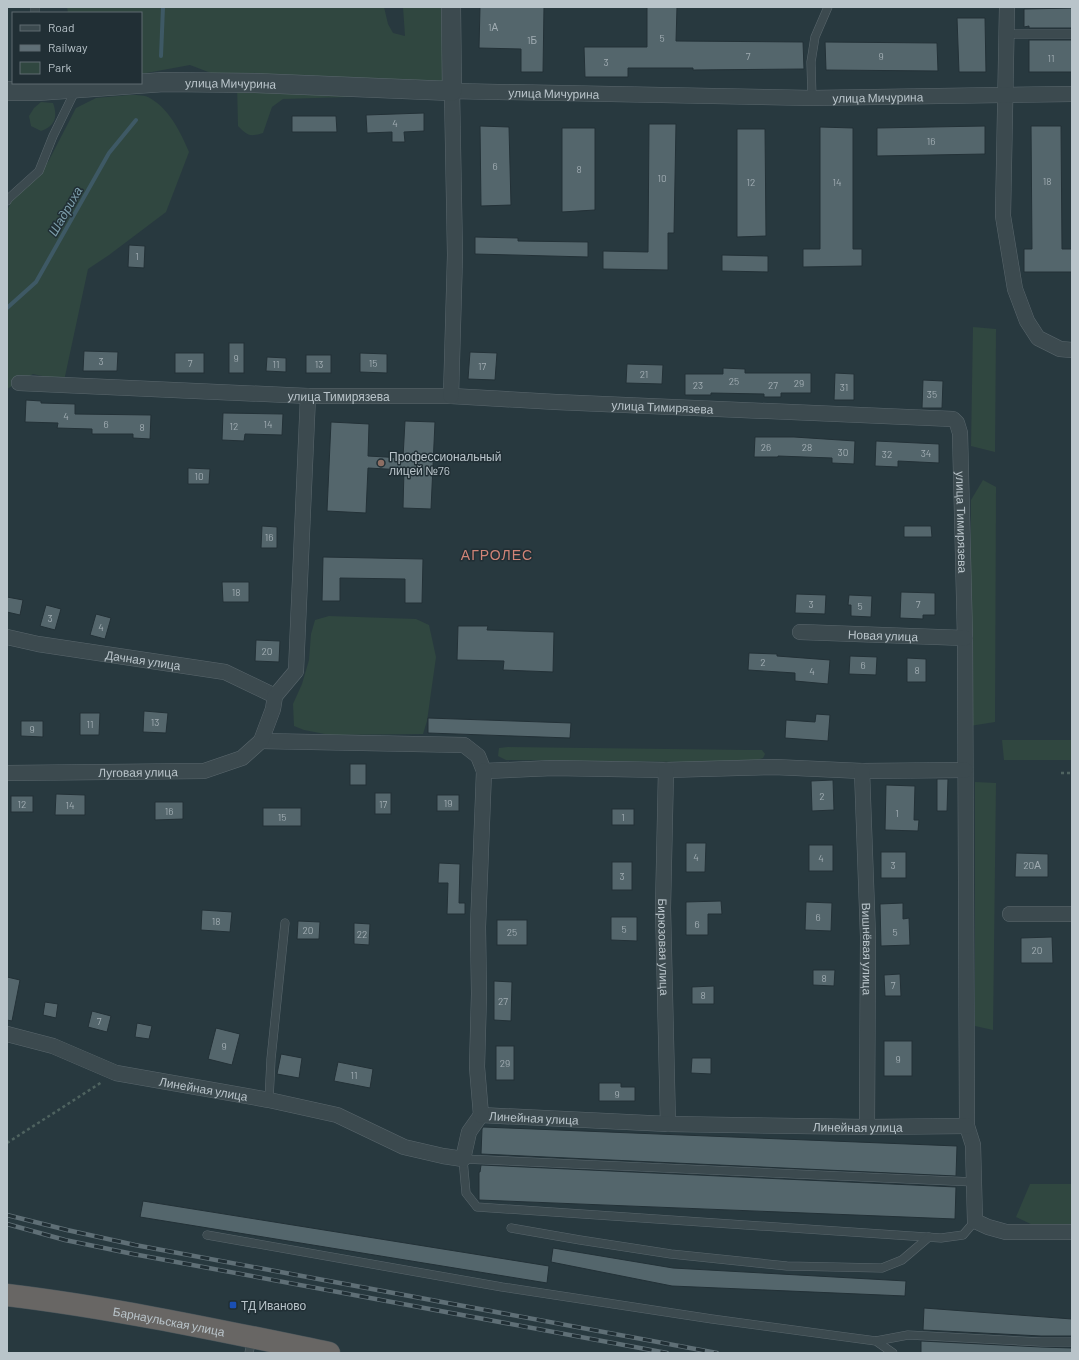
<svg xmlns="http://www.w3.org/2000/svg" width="1079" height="1360" font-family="Barlow,sans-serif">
	<rect width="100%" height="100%" fill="#28393f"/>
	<!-- green -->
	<g fill="#304740">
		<path d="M67,7H384L388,24L393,33L405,36L403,7H443L447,94L283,99L272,107L263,133C250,137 248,136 238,126L237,83L190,65L141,74V13H68Z"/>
		<path d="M129,95C135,95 143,95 148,97C169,108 180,131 189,152L166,212L109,255L88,269L64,381L33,374L7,389V211L11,202L48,162L76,108L96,98Z"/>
		<path d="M41,102L53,103C58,117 55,126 41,131L31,126L29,116L34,108Z"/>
		<path d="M973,327L996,329L995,452L971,446Z"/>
		<path d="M983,480L996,487L995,722L970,726L971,500Z"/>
		<path d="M329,616L416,619L429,625L436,657L427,721L423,734L330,735L304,730L294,726L293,704L302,684L309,660L311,634L315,620Z"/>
		<path d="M1002,740H1072V760H1004Z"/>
		<path d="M508,747L751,750H762L765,754L763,758L758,760L692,762L506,760L498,756L499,748Z"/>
		<path d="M975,782L996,783L993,1030L975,1026Z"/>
		<path d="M1030,1184H1072V1224L1035,1226L1016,1217Z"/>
	</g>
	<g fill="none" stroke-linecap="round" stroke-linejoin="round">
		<!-- stream -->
		<g stroke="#3e5965" stroke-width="4">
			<path d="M161,56L163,7"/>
			<path d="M7,308L36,282L109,153L136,120"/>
		</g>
	</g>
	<!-- building -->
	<g fill="#54666c" stroke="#233137">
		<path d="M480,7H544L543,72H521V49L479,48Z"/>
		<path d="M647,7H677L676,41L803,42L804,69L693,70V68H628V77H585L584,47H647Z"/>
		<path d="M1072,8V28H1029V26L1024,27V9Z"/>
		<path d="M957,18H985L986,72H959Z"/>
		<rect x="1029" y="40" width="43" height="32"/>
		<path d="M825,42L937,43L938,71L826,70Z"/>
		<path d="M424,113V131L404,132L405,142H392V132L367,133L366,115Z"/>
		<path d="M292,116H336L337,132H292Z"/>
		<path d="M649,124H676L674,233H668V270L603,269V251L648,252Z"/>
		<path d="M480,126L509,127L511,205L481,206Z"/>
		<path d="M985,126V154L877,156V128Z"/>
		<path d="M1031,126H1061L1062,249H1072V272H1024V249H1032Z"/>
		<path d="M820,127L853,128V249H862V266L803,267V249H820Z"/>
		<path d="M562,128H595V210L562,212Z"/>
		<path d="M737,129H765L766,236L737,237Z"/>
		<path d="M475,237L518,238V241L588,242V257L475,254Z"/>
		<path d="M129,245L145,246L144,268L128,267Z"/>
		<path d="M722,255L768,256V272L722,271Z"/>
		<rect x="229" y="343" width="15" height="30"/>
		<path d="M84,351L118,352L117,371H83Z"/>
		<path d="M470,352L497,353L495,380L468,379Z"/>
		<rect x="175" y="353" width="29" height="20"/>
		<path d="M360,353L387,354V373L360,372Z"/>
		<rect x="306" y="355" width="25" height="18"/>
		<path d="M267,357L286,358V372L266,371Z"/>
		<path d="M627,364L663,365L662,384L626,383Z"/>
		<path d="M723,368L745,369V373H811V393H781V397H764V394L711,393V395H685V374H723Z"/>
		<path d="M835,373L854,374V400H834Z"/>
		<path d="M923,380L943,381L942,408H922Z"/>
		<path d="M26,400L41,401V403L75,404V414L151,415L150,439L133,438V434H92V429L57,428L58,423L25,422Z"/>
		<path d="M223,413L283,414L282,435L245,434L244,441L222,440Z"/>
		<path d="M405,421L435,422L431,509L403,508L404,470L368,468L366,513L327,511L331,422L369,424L368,456L403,458Z"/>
		<path d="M755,437H794L855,441L854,464L832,463V458L778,456V457H754Z"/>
		<path d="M876,441L939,444V463L898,461V467L875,466Z"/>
		<path d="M188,468L210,469L209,484H188Z"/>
		<path d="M262,526L277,527V548H261Z"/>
		<path d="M904,526H931L932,537H904Z"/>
		<path d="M323,557L423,559L422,603H405V579L340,578V601H322Z"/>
		<path d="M222,582H249V602H223Z"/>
		<path d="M901,592L935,593V615H923V619L900,618Z"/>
		<path d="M796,594L826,595L825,614L795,613Z"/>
		<path d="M849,595L872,596L871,617L851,616V605H848Z"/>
		<path d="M7,597L23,600L20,615L7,612Z"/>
		<path d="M46,605L61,609L55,630L40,626Z"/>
		<path d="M96,614L111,618L105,639L90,635Z"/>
		<path d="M458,626H488L487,630L554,632L553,672L503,670L504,661L457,660Z"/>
		<path d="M256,640L280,641L279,662L255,661Z"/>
		<path d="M749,653L777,654V656L830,660L828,684L795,681V673L748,670Z"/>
		<path d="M850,656L877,657L876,675L849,674Z"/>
		<path d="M907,658L926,659V682H907Z"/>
		<path d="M144,711L168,713L166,733L143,732Z"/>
		<path d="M80,713H100L99,735H80Z"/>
		<path d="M816,714L830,715L828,741L785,738L786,720L815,722Z"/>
		<path d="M428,718L571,723L570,738L428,733Z"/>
		<path d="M21,721H43V737L21,736Z"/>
		<rect x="350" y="764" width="16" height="21"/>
		<path d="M937,779H948L947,811H937Z"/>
		<path d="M833,780L834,810L812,811L811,781Z"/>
		<path d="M886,785L915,786L914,820H919L918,831L885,830Z"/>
		<rect x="375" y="793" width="16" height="21"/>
		<path d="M56,794L85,795V815H55Z"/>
		<rect x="437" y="795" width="22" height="16"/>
		<rect x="11" y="796" width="22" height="16"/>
		<path d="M155,802H183V819L155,820Z"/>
		<rect x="263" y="808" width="38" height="18"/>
		<rect x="612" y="809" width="22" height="16"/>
		<path d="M686,843H706L705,872H686Z"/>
		<rect x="809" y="845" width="24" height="26"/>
		<rect x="881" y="852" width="25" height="26"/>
		<path d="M1016,853L1048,854V877H1015Z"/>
		<rect x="612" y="862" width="20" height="28"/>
		<path d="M439,863L460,864L459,903H465V914H447L448,883H438Z"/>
		<path d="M721,901L722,914H708V935H686V902Z"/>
		<path d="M806,902L832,903L831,931L805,930Z"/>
		<path d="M903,903V919L909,918L910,945L881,946L880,904Z"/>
		<path d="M202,910L232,912L230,932L201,930Z"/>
		<path d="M611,917H637V941L611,940Z"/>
		<rect x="497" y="920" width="30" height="25"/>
		<path d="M298,921L320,922L319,939H297Z"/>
		<path d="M354,923L370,924L369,945L354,944Z"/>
		<path d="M1052,937L1053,963H1021V938Z"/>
		<path d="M813,970H835L834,986L813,985Z"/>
		<path d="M900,974L901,996H885L884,975Z"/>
		<path d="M7,977L20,980L12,1021L7,1020Z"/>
		<path d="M494,981L512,982L511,1021L494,1020Z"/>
		<path d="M714,986V1004H692V987Z"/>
		<path d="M45,1002L58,1004L56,1018L43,1015Z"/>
		<path d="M92,1011L111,1016L107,1032L88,1027Z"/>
		<path d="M137,1023L152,1026L149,1039L135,1037Z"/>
		<path d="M216,1028L240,1034L232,1065L208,1059Z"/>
		<rect x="884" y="1041" width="28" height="35"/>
		<rect x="496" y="1046" width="18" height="34"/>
		<path d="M281,1054L302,1058L299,1078L277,1074Z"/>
		<path d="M692,1058H711V1074L691,1073Z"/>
		<path d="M338,1062L373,1069L370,1088L334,1081Z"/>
		<path d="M599,1083H621V1087H635V1101H599Z"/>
		<path d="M483,1127L957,1146L956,1176L481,1154L482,1129Z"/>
		<path d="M481,1165L956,1187L955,1219L479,1200V1172H480Z"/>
		<path d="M143,1201L549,1266L547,1283L140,1217Z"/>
		<path d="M553,1248L673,1268L906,1281L905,1296L672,1286L551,1262Z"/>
		<path d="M924,1308L1072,1319V1336H1041L923,1330Z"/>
		<path d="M921,1341L1041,1347L1072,1348V1353H921Z"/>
	</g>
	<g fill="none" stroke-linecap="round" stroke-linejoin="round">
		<!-- service casing -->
		<g stroke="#5a676d" stroke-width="9">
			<g id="service">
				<path d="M35,7V13"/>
				<path d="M1008,34H1072"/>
				<path d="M812,98L811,62L815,37L828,7"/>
				<path d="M7,201L8,199L39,171L53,136L76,89"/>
				<path d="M269,1100L271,1059L285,923"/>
				<path d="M974,1182L463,1159L466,1193L477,1207L941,1238L963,1235L975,1221"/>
				<path d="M511,1228L580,1240L671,1254L787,1266L882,1268L902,1260L929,1237"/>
				<path d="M207,1235L502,1287L712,1319L876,1341L893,1353"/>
				<path d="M876,1341L908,1335L1041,1342H1072"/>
				<path d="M249,1353L252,1338"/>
			</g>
		</g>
		<!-- minor casing -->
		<g stroke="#5a676d" stroke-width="16">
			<g id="minor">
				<path d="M1007,7L1003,216L1015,289L1027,321L1038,338L1060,349L1072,350"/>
				<path id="s1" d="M19,383L308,396H451L556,402L953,419L957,423L960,433L965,638L967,1126L973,1145L975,1221L988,1227L1006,1232H1072"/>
				<path id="s2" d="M451,396L455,255L452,91L812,98L1072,94"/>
				<path id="s3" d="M800,632L965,638"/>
				<path id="s4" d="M7,637L38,644L225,672L275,696"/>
				<path d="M261,741L464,745L478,756L484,771L553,768L666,770L774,767L862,771L965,770"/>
				<path id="s5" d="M666,770L663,908L668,1124"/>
				<path id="s6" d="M862,771L868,937L867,1127"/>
				<path id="s7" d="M7,773L204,771L242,758L261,741L273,709L275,696L296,671L308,396"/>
				<path d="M1010,914H1072"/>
				<path id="s8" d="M7,1034L53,1046L116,1073L269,1100L337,1115L404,1147L443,1156L463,1159L469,1132L481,1115L668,1124L867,1127L967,1126"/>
				<path d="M481,1115L477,1067L479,994L478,927L484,771"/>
			</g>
		</g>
		<!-- tertiary casing -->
		<g stroke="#5a676d" stroke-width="20">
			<g id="tertiary">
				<path id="s9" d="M7,91H37L164,82L255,83L452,91L451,7"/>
			</g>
		</g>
		<!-- trunk casing -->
		<g stroke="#47545a" stroke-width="23">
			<g id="trunk">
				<path id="s10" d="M7,1295C115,1308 222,1331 329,1353"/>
			</g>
		</g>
		<!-- path -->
		<g stroke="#4f6360" stroke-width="2.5" stroke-dasharray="3 3" stroke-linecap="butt">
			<path d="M1061,773H1072"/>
			<path d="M7,1143L102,1082"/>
		</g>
		<!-- service -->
		<use href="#service" stroke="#3c4a4f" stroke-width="8"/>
		<!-- minor -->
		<use href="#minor" stroke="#3c4a4f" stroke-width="15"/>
		<!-- tertiary -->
		<use href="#tertiary" stroke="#3c4a4f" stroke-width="19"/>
		<!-- trunk -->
		<use href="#trunk" stroke="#686664" stroke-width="22"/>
		<!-- rail casing -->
		<g stroke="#5f6f76" stroke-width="4.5">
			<g id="rail">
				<path d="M7,1215L67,1230L135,1245L717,1353"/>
				<path d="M7,1224L65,1240L133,1254L667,1353"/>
			</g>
		</g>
		<!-- rail -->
		<use href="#rail" stroke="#212f35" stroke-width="3" stroke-dasharray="9" stroke-linecap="butt"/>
	</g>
	<!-- markers -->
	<circle fill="#8d6e63" stroke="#212f35" stroke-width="1.5" cx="381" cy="463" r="4"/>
	<rect fill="#1a4fb4" stroke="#212f35" stroke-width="1.5" x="229" y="1301" width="8" height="8" rx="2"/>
	<g text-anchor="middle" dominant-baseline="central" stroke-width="3" stroke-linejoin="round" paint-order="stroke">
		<!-- number labels -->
		<g font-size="10" fill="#a0acb2">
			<text x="493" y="27">1А</text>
			<text x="662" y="38">5</text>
			<text x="532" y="40">1Б</text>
			<text x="748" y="56">7</text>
			<text x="881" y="56">9</text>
			<text x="1051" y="58">11</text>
			<text x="606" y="62">3</text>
			<text x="395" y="123">4</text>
			<text x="931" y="141">16</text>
			<text x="495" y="166">6</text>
			<text x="579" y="169">8</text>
			<text x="662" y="178">10</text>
			<text x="1047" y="181">18</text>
			<text x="751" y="182">12</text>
			<text x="837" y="182">14</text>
			<text x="137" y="256">1</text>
			<text x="236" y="358">9</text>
			<text x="101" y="361">3</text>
			<text x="190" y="363">7</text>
			<text x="373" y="363">15</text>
			<text x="276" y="364">11</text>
			<text x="319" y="364">13</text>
			<text x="482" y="366">17</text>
			<text x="644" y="374">21</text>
			<text x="734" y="381">25</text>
			<text x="799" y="383">29</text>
			<text x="698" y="385">23</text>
			<text x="773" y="385">27</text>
			<text x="844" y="387">31</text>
			<text x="932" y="394">35</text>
			<text x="66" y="416">4</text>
			<text x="106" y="424">6</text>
			<text x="268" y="424">14</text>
			<text x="234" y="426">12</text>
			<text x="142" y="427">8</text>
			<text x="766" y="447">26</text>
			<text x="807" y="447">28</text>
			<text x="843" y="452">30</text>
			<text x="926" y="453">34</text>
			<text x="887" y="454">32</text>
			<text x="199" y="476">10</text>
			<text x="269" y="537">16</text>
			<text x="236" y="592">18</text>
			<text x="811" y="604">3</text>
			<text x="918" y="604">7</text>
			<text x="860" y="606">5</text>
			<text x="50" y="618">3</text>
			<text x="101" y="627">4</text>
			<text x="267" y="651">20</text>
			<text x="763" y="662">2</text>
			<text x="863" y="665">6</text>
			<text x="917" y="670">8</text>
			<text x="812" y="671">4</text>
			<text x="155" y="722">13</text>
			<text x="90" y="724">11</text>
			<text x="32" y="729">9</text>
			<text x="822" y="796">2</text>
			<text x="448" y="803">19</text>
			<text x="22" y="804">12</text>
			<text x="383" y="804">17</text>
			<text x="70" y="805">14</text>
			<text x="169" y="811">16</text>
			<text x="897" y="813">1</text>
			<text x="282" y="817">15</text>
			<text x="623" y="817">1</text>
			<text x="696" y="857">4</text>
			<text x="821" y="858">4</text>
			<text x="893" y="865">3</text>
			<text x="1032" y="865">20А</text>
			<text x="622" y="876">3</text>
			<text x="818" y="917">6</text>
			<text x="216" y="921">18</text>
			<text x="697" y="924">6</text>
			<text x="624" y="929">5</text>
			<text x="308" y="930">20</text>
			<text x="512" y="932">25</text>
			<text x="895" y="932">5</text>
			<text x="362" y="934">22</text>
			<text x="1037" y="950">20</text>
			<text x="824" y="978">8</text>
			<text x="893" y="985">7</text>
			<text x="703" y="995">8</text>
			<text x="503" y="1001">27</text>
			<text x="99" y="1021">7</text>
			<text x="224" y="1046">9</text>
			<text x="898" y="1059">9</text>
			<text x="505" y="1063">29</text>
			<text x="354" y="1075">11</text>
			<text x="617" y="1094">9</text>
		</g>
		<!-- street labels -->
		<g font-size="12" fill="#b9c4ca" stroke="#212f35">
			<text stroke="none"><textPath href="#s9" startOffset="224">улица Мичурина</textPath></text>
			<text stroke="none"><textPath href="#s2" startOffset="407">улица Мичурина</textPath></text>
			<text stroke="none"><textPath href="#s2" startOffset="731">улица Мичурина</textPath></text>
			<text stroke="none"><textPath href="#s1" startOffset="320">улица Тимирязева</textPath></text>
			<text stroke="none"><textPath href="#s1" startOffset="644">улица Тимирязева</textPath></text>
			<text stroke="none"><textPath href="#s1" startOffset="1040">улица Тимирязева</textPath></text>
			<text stroke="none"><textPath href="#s3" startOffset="83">Новая улица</textPath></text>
			<text stroke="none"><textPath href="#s4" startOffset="138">Дачная улица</textPath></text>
			<text stroke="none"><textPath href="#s7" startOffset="131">Луговая улица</textPath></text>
			<text stroke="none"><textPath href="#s5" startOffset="177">Бирюзовая улица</textPath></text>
			<text stroke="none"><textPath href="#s6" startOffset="178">Вишнёвая улица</textPath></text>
			<text stroke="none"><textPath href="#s8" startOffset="205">Линейная улица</textPath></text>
			<text stroke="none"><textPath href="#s8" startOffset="577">Линейная улица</textPath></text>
			<text stroke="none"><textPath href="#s8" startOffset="901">Линейная улица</textPath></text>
			<text stroke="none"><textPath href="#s10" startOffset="164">Барнаульская улица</textPath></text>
		</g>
		<!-- poi labels -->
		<g font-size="12" fill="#b9c4ca" stroke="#212f35" text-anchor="start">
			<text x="389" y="456">Профессиональный<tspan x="389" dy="14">лицей №76</tspan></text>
			<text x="241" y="1305">ТД Иваново</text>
		</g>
		<!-- water labels -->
		<g font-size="13" font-style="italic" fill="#7c9daa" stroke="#212f35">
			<text transform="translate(65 211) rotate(-60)">Шадриха</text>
		</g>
		<!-- quarter labels -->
		<g font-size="14" letter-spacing="1" fill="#d08477" stroke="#212f35">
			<text x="497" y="554">АГРОЛЕС</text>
		</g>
	</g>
	<!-- border -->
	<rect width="1079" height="1360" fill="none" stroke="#b9c4ca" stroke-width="16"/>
	<!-- legend -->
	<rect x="12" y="12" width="130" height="72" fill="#212f35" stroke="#5e6b71"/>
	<rect x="20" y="25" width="20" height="6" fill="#3c4a4f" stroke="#5e6b71"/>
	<text x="48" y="32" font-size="12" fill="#b9c4ca">Road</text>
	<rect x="20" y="45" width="20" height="6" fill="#5f6f76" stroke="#5e6b71"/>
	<text x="48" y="52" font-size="12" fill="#b9c4ca">Railway</text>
	<rect x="20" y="62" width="20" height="12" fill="#304740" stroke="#5e6b71"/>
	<text x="48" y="72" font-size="12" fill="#b9c4ca">Park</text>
</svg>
